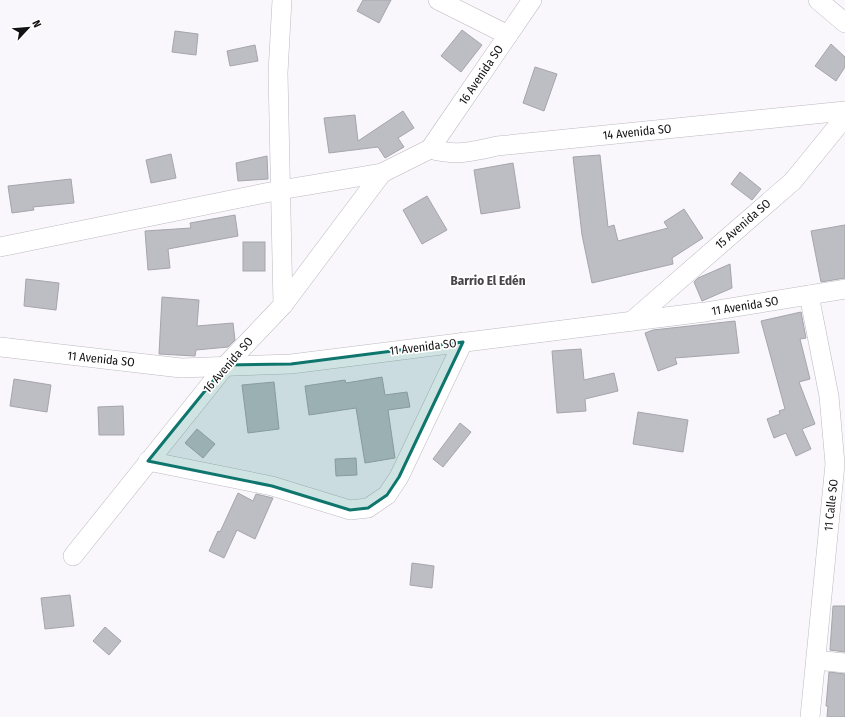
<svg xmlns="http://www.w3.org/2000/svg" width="845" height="717" font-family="'Fira Sans Condensed',sans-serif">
	<rect width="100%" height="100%" fill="#f9f6fc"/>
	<!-- building -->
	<g fill="#bdbec4" stroke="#a5a5ab">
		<path d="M363,0H391L379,23L357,11Z"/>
		<path d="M462,30L482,45L461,72L441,56Z"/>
		<path d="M175,31L198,34L196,55L172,52Z"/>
		<path d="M831,44L845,57V67L836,81L815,66Z"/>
		<path d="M255,45L258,61L230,66L227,51Z"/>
		<path d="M535,67L557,74L544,111L523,103Z"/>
		<path d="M403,111L414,128L398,138L404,147L385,158L378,147L329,153L324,118L355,115L358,141Z"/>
		<path d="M171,154L176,178L151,183L146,160Z"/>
		<path d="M600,155L608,227L614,225L618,241L668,228L664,222L684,209L703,238L672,258L673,264L592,283L582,235L573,157Z"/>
		<path d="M267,156L268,179L238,181L236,163Z"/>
		<path d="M513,163L520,208L481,214L474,170Z"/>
		<path d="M740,172L761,189L752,200L731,184Z"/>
		<path d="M71,179L74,203L33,207L34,210L12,213L8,186Z"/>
		<path d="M427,196L447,230L422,244L403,210Z"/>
		<path d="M235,215L238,236L168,249L170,268L148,270L145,231L191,228L190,223Z"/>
		<path d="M845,225V278L821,282L811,231Z"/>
		<rect x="243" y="242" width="22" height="29"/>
		<path d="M730,264L732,288L702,301L694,282L698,278Z"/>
		<path d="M26,279L59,283L56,310L24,306Z"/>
		<path d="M162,297L199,300L197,326L233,323L235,340L228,347L196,350L195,356L159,354Z"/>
		<path d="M801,312L806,338L800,339L810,379L799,382L815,424L802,429L811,449L796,456L786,433L774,438L767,419L780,414L779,411L785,409L761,321Z"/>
		<path d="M735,321L739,353L675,358L677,364L658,371L645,333L653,330Z"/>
		<path d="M581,349L584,380L614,373L618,391L585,399L586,411L557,413L552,351Z"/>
		<path d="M382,377L385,395L407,392L410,407L388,410L395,458L365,463L356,408L309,415L305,386L345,380L346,383Z"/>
		<path d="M14,379L51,385L47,412L10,406Z"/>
		<path d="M274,382L279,429L248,433L242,385Z"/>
		<path d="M123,406L124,435H99L98,407Z"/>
		<path d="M638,412L688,420L683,452L633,444Z"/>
		<path d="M460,423L471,432L443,467L433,459Z"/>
		<path d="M197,429L215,444L203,458L185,443Z"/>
		<path d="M356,458L357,475L336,476L335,459Z"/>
		<path d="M238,493L253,501L256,494L273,498L255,539L237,530L224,558L209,551L218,531L220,532Z"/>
		<path d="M412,563L434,566L432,588L410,585Z"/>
		<path d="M70,595L74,626L45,629L41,598Z"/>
		<path d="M833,606H845V652L830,650Z"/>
		<path d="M105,627L121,641L109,655L93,641Z"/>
		<path d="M829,672L845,674V717H827L828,706H826Z"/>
	</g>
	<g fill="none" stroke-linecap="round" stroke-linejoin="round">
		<!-- minor casing -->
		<g stroke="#bdbac0" stroke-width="20">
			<g id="minor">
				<path d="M282,0L278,73L283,305"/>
				<path d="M438,0L508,35"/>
				<path d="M818,0L845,23"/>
				<path d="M430,149C456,156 471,152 497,146L845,111"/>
				<path d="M0,247L280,190L382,173L430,149L532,0"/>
				<path d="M809,295L829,396L835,464L810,717"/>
				<path d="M632,321L793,181L845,117"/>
				<path d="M0,347L181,368L291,364L705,312L845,289"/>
				<path d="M148,461L272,486L350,510L368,508L387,495L399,477L463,342"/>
				<path d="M73,556L226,365L283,305L382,173"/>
				<path d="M816,660L845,663"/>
			</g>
		</g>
		<!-- minor -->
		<use href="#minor" stroke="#fff" stroke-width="19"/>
	</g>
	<!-- marked area -->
	<path fill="#0f766e" fill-opacity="0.2" stroke="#0f766e" stroke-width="3" stroke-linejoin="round" d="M463,342L399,477L387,495L368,508L350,510L272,486L148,461L226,365L291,364Z"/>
	<g text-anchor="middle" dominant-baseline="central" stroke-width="3.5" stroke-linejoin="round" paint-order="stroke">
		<!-- street labels -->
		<g font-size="12" fill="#121113" stroke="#fff">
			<text transform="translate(481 75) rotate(-56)">16 Avenida SO</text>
			<text transform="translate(637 132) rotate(-6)">14 Avenida SO</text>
			<text transform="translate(743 224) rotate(-41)">15 Avenida SO</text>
			<text transform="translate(745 306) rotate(-9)">11 Avenida SO</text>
			<text transform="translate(423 347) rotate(-7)">11 Avenida SO</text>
			<text transform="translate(101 359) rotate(6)">11 Avenida SO</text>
			<text transform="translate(228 365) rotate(-49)">16 Avenida SO</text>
			<text transform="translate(831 505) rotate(-84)">11 Calle SO</text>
		</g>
		<!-- neighbourhood labels -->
		<g font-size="13" font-weight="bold" fill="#47444a" stroke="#fff">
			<text x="488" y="280">Barrio El Edén</text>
		</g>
	</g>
	<!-- north arrow -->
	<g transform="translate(28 28) rotate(64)" stroke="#ffffff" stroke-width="3" paint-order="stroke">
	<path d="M0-3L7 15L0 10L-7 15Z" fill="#121113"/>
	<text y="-6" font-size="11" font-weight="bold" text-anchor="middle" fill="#121113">N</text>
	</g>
</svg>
